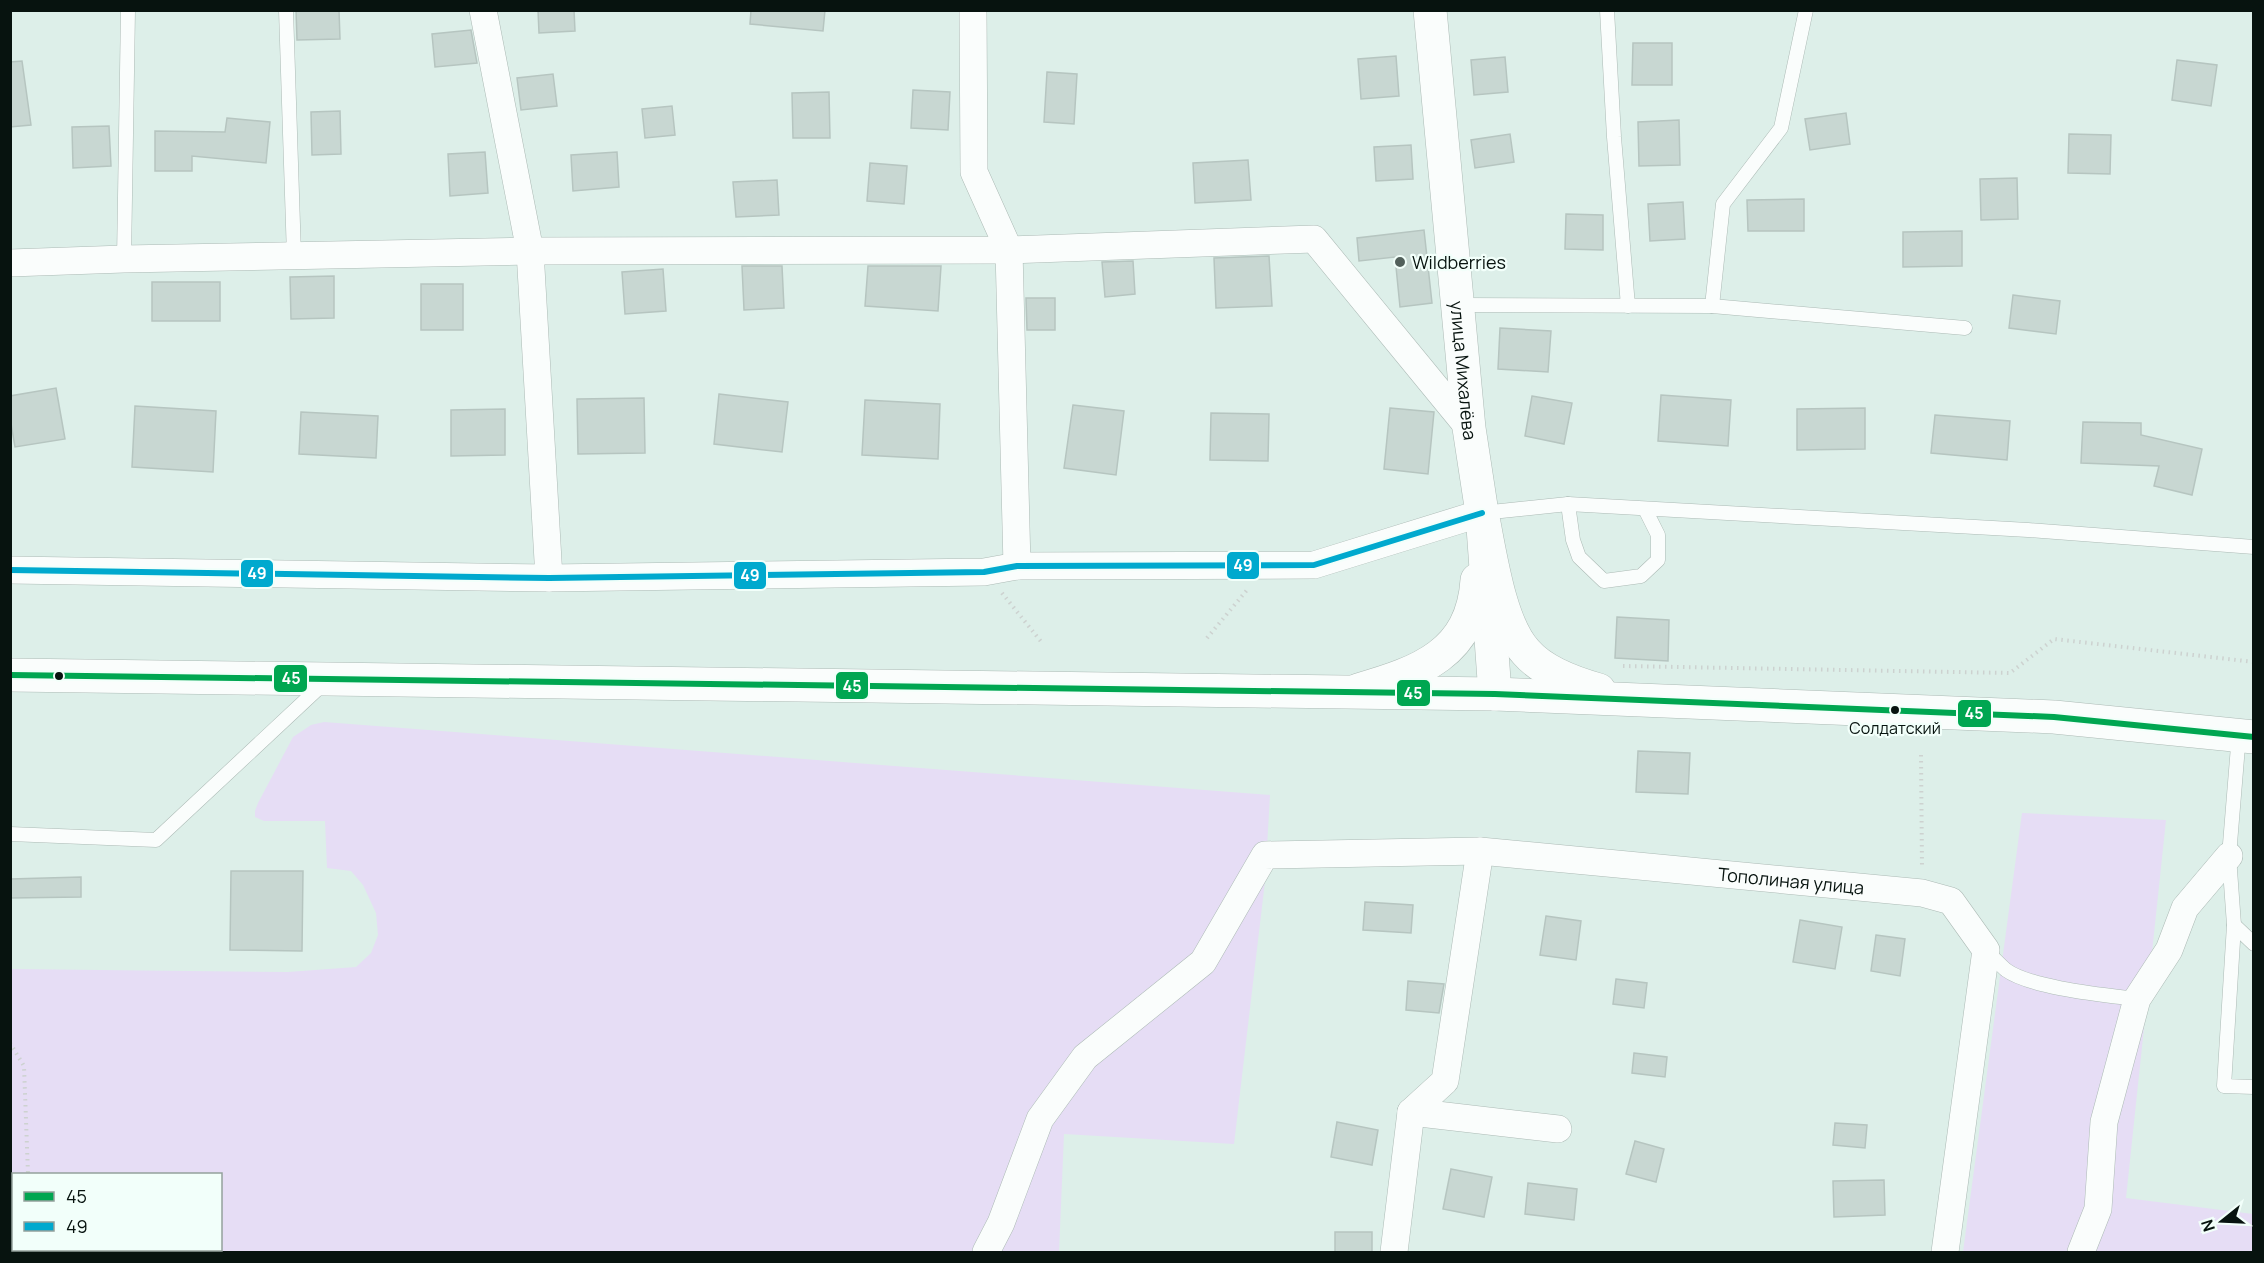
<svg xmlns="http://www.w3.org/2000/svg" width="2264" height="1263" font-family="Manrope,sans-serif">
	<rect width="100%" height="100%" fill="#ddefe9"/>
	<!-- green -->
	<g fill="#e6ddf5" fill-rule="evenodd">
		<path d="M324,722L1270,795L1265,881L1234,1144L1064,1134L1059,1252H11V969L288,972L356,967L371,953L378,935L376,913L363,885L351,871L327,868L325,821H264L255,817V811L258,803L293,737L311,725ZM14,1174H220V1250H14Z"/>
		<path d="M2022,813L2166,820L2126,1198L2253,1214V1252H1963Z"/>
	</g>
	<!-- building -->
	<g fill="#c8d7d2" stroke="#b6c5c0" stroke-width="1.5">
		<path d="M296,10H339L340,39L297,40Z"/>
		<path d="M538,10H574L575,31L539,33Z"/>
		<path d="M751,10H825L823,31L750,24Z"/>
		<path d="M471,30L477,63L435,67L432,34Z"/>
		<path d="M1633,43H1672V85H1632Z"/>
		<path d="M1396,56L1399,96L1361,99L1358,59Z"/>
		<path d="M1505,57L1508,92L1474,95L1471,60Z"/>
		<path d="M2177,60L2217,65L2211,106L2172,100Z"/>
		<path d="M22,61L31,125L10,127V62Z"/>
		<path d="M1047,72L1077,74L1074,124L1044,122Z"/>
		<path d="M553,74L557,106L521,110L517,78Z"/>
		<path d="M913,90L950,92L948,130L911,128Z"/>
		<path d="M829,92L830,138H793L792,93Z"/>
		<path d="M672,106L675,135L645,138L642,109Z"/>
		<path d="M340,111L341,154L312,155L311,112Z"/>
		<path d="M1846,113L1850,144L1810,150L1805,119Z"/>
		<path d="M227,118L270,122L266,163L192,156V171H155V131L225,132Z"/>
		<path d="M1679,120L1680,165L1639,166L1638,122Z"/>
		<path d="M109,126L111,166L73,168L72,127Z"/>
		<path d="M1510,134L1514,162L1475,168L1471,140Z"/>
		<path d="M2069,134L2111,135L2110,174L2068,173Z"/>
		<path d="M1411,145L1413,179L1376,181L1374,147Z"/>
		<path d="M485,152L488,193L450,196L448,154Z"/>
		<path d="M617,152L619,187L573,191L571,155Z"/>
		<path d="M1248,160L1251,200L1195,203L1193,163Z"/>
		<path d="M870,163L907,166L904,204L867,201Z"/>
		<path d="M2017,178L2018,219L1981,220L1980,179Z"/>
		<path d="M777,180L779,215L736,217L733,182Z"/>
		<path d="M1804,199V231H1748L1747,200Z"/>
		<path d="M1683,202L1685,239L1650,241L1648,204Z"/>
		<path d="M1566,214L1603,215V250L1565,249Z"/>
		<path d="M1424,230L1432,303L1400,307L1395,257L1359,261L1357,238Z"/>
		<path d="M1962,231V266L1903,267V232Z"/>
		<path d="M1269,256L1272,306L1216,308L1214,258Z"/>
		<path d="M1133,261L1135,294L1105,297L1102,262Z"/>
		<path d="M742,266H782L784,308L744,310Z"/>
		<path d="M868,266H941L938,311L865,306Z"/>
		<path d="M663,269L666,311L625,314L622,272Z"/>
		<path d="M334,276V318L291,319L290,277Z"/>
		<rect x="152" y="282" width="68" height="39"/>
		<rect x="421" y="284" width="42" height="46"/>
		<path d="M2013,295L2060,301L2056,334L2009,328Z"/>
		<path d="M1026,298H1055V330H1027Z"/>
		<path d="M1500,328L1551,331L1548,372L1498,369Z"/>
		<path d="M56,388L65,439L15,447L10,418V396Z"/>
		<path d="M719,394L788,402L782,452L714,444Z"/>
		<path d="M1661,395L1731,400L1728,446L1658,441Z"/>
		<path d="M1532,396L1572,403L1564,444L1525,436Z"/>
		<path d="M644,398L645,453L578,454L577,399Z"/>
		<path d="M865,400L940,404L938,459L862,455Z"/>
		<path d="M1073,405L1124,411L1116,475L1064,468Z"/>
		<path d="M135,406L216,411L213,472L132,467Z"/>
		<path d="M1390,408L1434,412L1428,474L1384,469Z"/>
		<path d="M1865,408V449L1797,450V409Z"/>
		<path d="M505,409V455L451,456V410Z"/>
		<path d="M301,412L378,416L376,458L299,454Z"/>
		<path d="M1211,413L1269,414L1268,461L1210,460Z"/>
		<path d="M1935,415L2010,421L2007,460L1931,453Z"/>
		<path d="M2083,422L2141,423V435L2202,449L2192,495L2154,486L2159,466L2081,463Z"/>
		<path d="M1617,617L1669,620L1668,661L1615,658Z"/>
		<path d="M1638,751L1690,753L1688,794L1636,792Z"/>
		<path d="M231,871H303L302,951L230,950Z"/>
		<path d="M81,877V897L10,898V879Z"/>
		<path d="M1365,902L1413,905L1411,933L1363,930Z"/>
		<path d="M1546,916L1581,921L1576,960L1540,955Z"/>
		<path d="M1800,920L1842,927L1835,969L1793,962Z"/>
		<path d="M1876,935L1905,939L1900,976L1871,971Z"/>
		<path d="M1616,979L1647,983L1644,1008L1613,1004Z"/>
		<path d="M1408,981L1444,984L1439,1013L1406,1010Z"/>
		<path d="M1634,1053L1667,1057L1665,1077L1632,1073Z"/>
		<path d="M1337,1122L1378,1130L1372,1165L1331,1157Z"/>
		<path d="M1835,1123L1867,1125L1865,1148L1833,1145Z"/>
		<path d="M1635,1141L1664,1149L1656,1182L1626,1174Z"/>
		<path d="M1451,1169L1492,1177L1484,1217L1443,1209Z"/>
		<path d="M1884,1180L1885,1215L1834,1217L1833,1181Z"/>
		<path d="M1528,1183L1577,1189L1574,1220L1525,1214Z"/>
		<rect x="1335" y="1232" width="37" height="20"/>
	</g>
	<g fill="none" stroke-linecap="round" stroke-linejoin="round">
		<!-- lane casing -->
		<g stroke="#acbab5" stroke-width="15">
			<g id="lane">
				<path d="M286,10L294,256"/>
				<path d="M1607,10L1614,137L1628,306"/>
				<path d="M124,259L128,10"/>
				<path d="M1457,305L1712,306L1965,328"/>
				<path d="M1712,306L1723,204L1781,128L1806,10"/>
				<path d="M1568,504L1573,540L1579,557L1604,581L1641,576L1658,560V535L1645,509"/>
				<path d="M1482,513L1568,504L2028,530L2254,547"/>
				<path d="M2239,734L2229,856L2234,925L2224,1086L2254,1087"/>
				<path d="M10,834L156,840L324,683"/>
				<path d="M2234,925L2254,944"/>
				<path d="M1986,951C1993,957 1999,964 2006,970C2031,988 2105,995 2137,999"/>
			</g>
		</g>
		<!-- street casing -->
		<g stroke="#acbab5" stroke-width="28">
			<g id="street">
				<path d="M483,10L530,251L549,578"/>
				<path d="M973,10L974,172L1009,250L1017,566"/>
				<path d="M10,263L124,259L530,251L1009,250L1314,239L1469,428"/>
				<path d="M10,570L549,578L984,572L1017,566L1314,565L1482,513"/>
				<path d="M1411,1112L1558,1129"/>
				<path id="s1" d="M986,1252L1001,1223L1040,1119L1085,1057L1203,962L1265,855L1480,851L1922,893L1951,901L1986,950L1945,1252"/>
				<path d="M1394,1252L1411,1112L1445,1081L1480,851"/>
				<path d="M2081,1252L2098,1209L2104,1122L2137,999L2169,950L2185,908L2229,856"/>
			</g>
		</g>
		<!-- secondary casing -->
		<g stroke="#acbab5" stroke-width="34">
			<g id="secondary">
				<path id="s2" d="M1430,10L1469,428L1482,513L1495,694"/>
				<path d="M1358,690C1420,672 1472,654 1477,580"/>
			</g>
		</g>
		<!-- highway casing -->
		<g stroke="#acbab5" stroke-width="34">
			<g id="highway">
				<path d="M1482,513C1490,551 1499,623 1526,652C1543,672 1574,683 1599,690"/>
				<path d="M10,675L1495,694L2054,717L2254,737"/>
			</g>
		</g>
		<!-- path -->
		<g stroke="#cdd2d0" stroke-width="4" stroke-dasharray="1.5 4.5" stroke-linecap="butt">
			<path d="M1002,593L1043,644"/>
			<path d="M1207,638L1247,590"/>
			<path d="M1623,666L2010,673L2054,639L2254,662"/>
			<path d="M1921,755L1922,868"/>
			<path d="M10,1043L24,1066L28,1174"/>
			<path d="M27,1252V1250"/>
		</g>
		<!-- lane -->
		<use href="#lane" stroke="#fafdfc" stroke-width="14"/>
		<!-- street -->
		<use href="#street" stroke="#fafdfc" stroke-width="27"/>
		<!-- secondary -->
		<use href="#secondary" stroke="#fafdfc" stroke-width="33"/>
		<!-- highway -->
		<use href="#highway" stroke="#fafdfc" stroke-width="33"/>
		<!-- bus-1 casing -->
		<g stroke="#f2fffa" stroke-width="10">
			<path id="bus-1" d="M10,675L1495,694L2054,717L2254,737"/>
		</g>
		<!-- bus-2 casing -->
		<g stroke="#f2fffa" stroke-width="10">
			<path id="bus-2" d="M10,570L549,578L984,572L1017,566L1314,565L1482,513"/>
		</g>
		<!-- bus-1 -->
		<use href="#bus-1" stroke="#00a651" stroke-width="6"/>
		<!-- bus-2 -->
		<use href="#bus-2" stroke="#00a9ce" stroke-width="6"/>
	</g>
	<!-- markers -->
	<circle fill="#52605b" stroke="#f2fffa" stroke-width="2" cx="1400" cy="262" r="6"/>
	<g fill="#07130f" stroke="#f2fffa" stroke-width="2">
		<circle cx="59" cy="676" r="5"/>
		<circle cx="1895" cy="710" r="5"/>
	</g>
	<g text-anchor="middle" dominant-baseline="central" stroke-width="4.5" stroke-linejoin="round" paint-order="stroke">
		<!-- bus labels -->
		<g font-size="16" fill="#07130f" stroke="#f2fffa">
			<text x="1895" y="728">Солдатский</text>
		</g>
		<!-- poi labels -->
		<g font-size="18" fill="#07130f" stroke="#f2fffa" text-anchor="start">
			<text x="1412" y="262">Wildberries</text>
		</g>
		<!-- street labels -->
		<g font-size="18" fill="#07130f" stroke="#f2fffa">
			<text stroke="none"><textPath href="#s2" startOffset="362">улица Михалёва</textPath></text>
			<text stroke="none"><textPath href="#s1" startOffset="1023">Тополиная улица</textPath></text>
		</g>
	</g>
	<g stroke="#f2fffa" stroke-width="2">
		<rect x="1226" y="551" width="34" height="29" rx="6" fill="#00a9ce"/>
		<rect x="240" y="559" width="34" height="29" rx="6" fill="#00a9ce"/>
		<rect x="733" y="561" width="34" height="29" rx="6" fill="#00a9ce"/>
		<rect x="273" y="664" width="35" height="29" rx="6" fill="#00a651"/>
		<rect x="835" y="671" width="34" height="29" rx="6" fill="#00a651"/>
		<rect x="1396" y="679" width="35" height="28" rx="6" fill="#00a651"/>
		<rect x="1957" y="699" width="35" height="29" rx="6" fill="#00a651"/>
	</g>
	<g font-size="16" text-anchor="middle" font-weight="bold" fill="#fff">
		<text x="1243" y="571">49</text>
		<text x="257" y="579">49</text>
		<text x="750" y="581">49</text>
		<text x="291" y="684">45</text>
		<text x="852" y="692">45</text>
		<text x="1413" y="699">45</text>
		<text x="1974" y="719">45</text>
	</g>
	<!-- border -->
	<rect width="2264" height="1263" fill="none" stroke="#07130f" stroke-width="24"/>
	<!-- legend -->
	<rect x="12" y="1173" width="210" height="78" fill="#f2fffa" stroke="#94a19c" stroke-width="1.5"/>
	<rect x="24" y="1192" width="30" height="9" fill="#00a651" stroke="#94a19c" stroke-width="1.5"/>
	<text x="66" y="1203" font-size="18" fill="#07130f">45</text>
	<rect x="24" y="1222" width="30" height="9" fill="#00a9ce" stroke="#94a19c" stroke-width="1.5"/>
	<text x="66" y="1233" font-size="18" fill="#07130f">49</text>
	<!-- north arrow -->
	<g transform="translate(2222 1221) rotate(252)" stroke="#f2fffa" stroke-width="4.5" paint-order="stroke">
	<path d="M0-4.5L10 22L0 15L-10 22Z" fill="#07130f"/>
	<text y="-9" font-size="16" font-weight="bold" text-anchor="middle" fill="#07130f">N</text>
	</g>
</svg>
